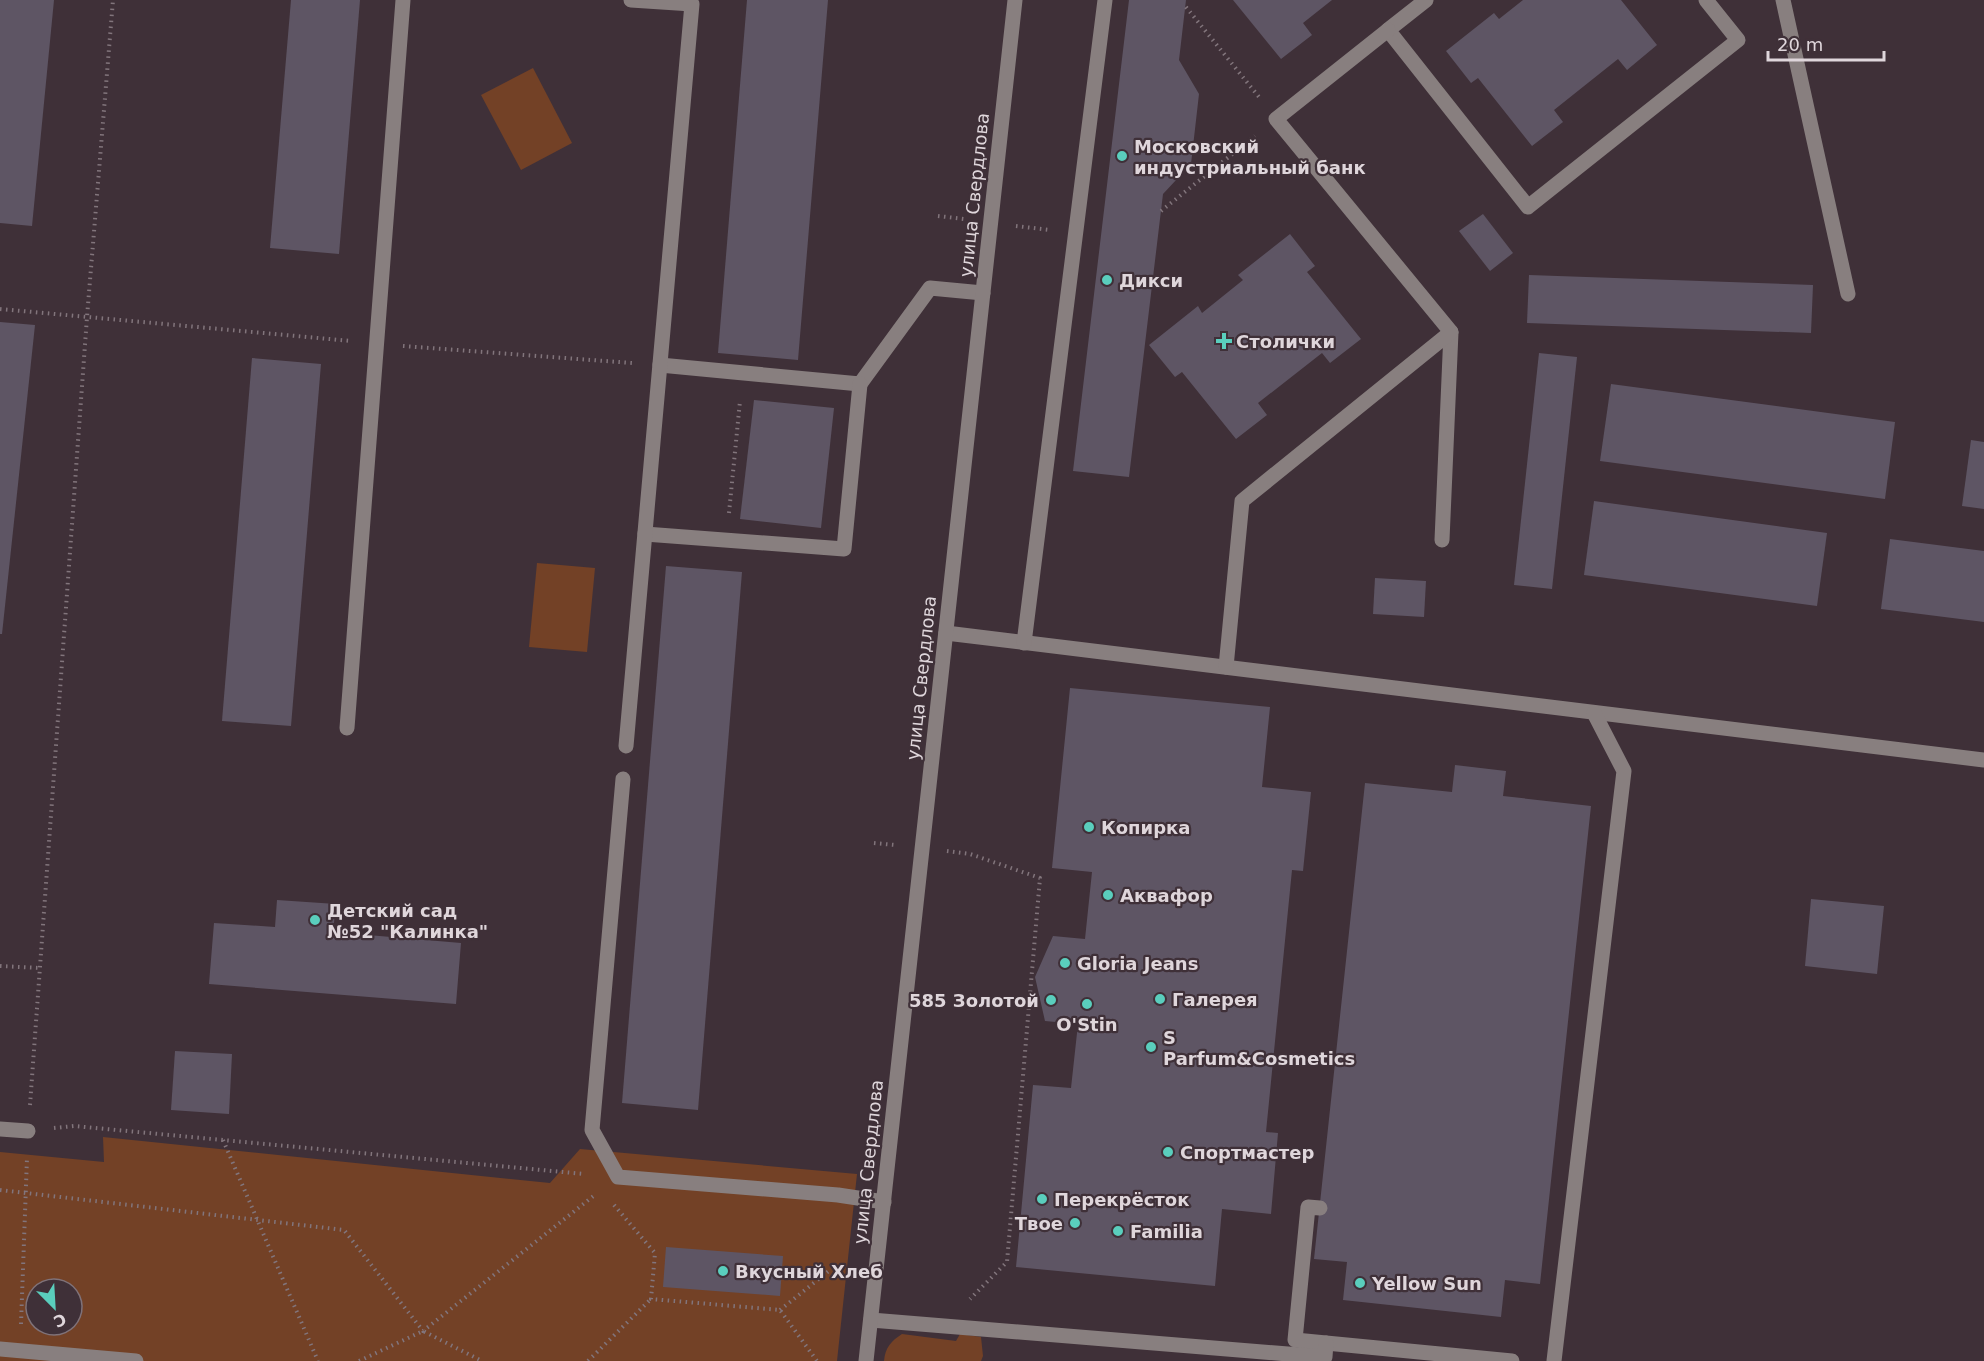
<svg xmlns="http://www.w3.org/2000/svg" width="1984" height="1361" font-family="'DejaVu Sans',sans-serif">
	<rect width="100%" height="100%" fill="#3f3038"/>
	<!-- green -->
	<g fill="#734126" fill-rule="evenodd">
		<path d="M533,68L572,143L521,170L481,95Z"/>
		<path d="M537,563L595,568L587,652L529,647Z"/>
		<path d="M103,1137L550,1183L580,1149L857,1174L837,1361H0V1152L104,1162ZM36,1289H72V1325H36Z"/>
		<path d="M902,1334L956,1341L960,1334L981,1337L983,1356L981,1361H884C885,1348 891,1341 902,1334Z"/>
	</g>
	<!-- building -->
	<g fill="#5e5564">
		<path d="M0,0H54L32,226L0,223Z"/>
		<path d="M291,0H360L339,254L270,248Z"/>
		<path d="M747,0H828L798,360L718,353Z"/>
		<path d="M1129,0H1186L1179,60L1199,94L1191,164L1163,194L1129,477L1073,471Z"/>
		<path d="M1233,0H1332L1303,23L1312,35L1281,59Z"/>
		<path d="M1523,0H1621L1657,45L1627,70L1618,59L1554,110L1563,122L1532,146L1478,78L1471,83L1446,51L1494,13L1499,19Z"/>
		<path d="M1483,214L1513,253L1490,271L1459,231Z"/>
		<path d="M1290,234L1315,266L1307,272L1361,339L1330,363L1322,353L1258,403L1267,415L1236,439L1182,372L1175,377L1149,345L1198,306L1202,313L1243,280L1238,275Z"/>
		<path d="M1529,275L1813,285L1811,333L1527,323Z"/>
		<path d="M0,322L35,325L2,634H0Z"/>
		<path d="M1539,353L1577,357L1552,589L1514,585Z"/>
		<path d="M252,358L321,364L291,726L222,721Z"/>
		<path d="M1611,384L1895,422L1885,499L1600,461Z"/>
		<path d="M754,400L834,408L821,528L740,519Z"/>
		<path d="M1971,440L1984,442V509L1962,506Z"/>
		<path d="M1594,501L1827,533L1817,606L1584,575Z"/>
		<path d="M1890,539L1984,551V622L1881,609Z"/>
		<path d="M666,566L742,572L698,1110L622,1103Z"/>
		<path d="M1375,578L1426,581L1424,617L1373,614Z"/>
		<path d="M1070,688L1270,707L1262,787L1311,792L1303,871L1292,870L1266,1132L1278,1133L1271,1214L1222,1209L1215,1286L1016,1267L1033,1085L1071,1088L1078,1024L1045,1021L1035,977L1053,936L1085,939L1092,872L1052,868Z"/>
		<path d="M1455,765L1506,771L1503,796L1591,806L1540,1284L1505,1280L1501,1317L1343,1300L1347,1262L1314,1259L1365,783L1452,792Z"/>
		<path d="M1811,899L1884,906L1877,974L1805,966Z"/>
		<path d="M277,900L336,904L333,932L461,943L456,1004L209,984L214,923L275,927Z"/>
		<path d="M175,1051L232,1054L229,1114L171,1110Z"/>
		<path d="M666,1247L783,1256L780,1296L663,1287Z"/>
	</g>
	<g fill="none" stroke-linecap="round" stroke-linejoin="round">
		<!-- path -->
		<g stroke="#82757c" stroke-width="4" stroke-dasharray="1.5 4.5" stroke-linecap="butt">
			<path d="M1186,7L1259,97"/>
			<path d="M1161,211L1255,136"/>
			<path d="M938,216L964,219"/>
			<path d="M1016,226L1050,230"/>
			<path d="M0,309L351,341"/>
			<path d="M403,346L632,363"/>
			<path d="M729,513L740,401"/>
			<path d="M874,843L895,845"/>
			<path d="M947,851L970,854L1040,878L1007,1262L970,1299"/>
			<path d="M0,966L40,968"/>
			<path d="M30,1105L87,317L113,0"/>
			<path d="M54,1128L74,1126L584,1174"/>
			<path d="M223,1140L318,1361"/>
			<path d="M0,1190L344,1230L423,1331L596,1194"/>
			<path d="M614,1205L655,1253L651,1299L780,1310L817,1361"/>
			<path d="M780,1310L830,1270"/>
			<path d="M21,1324L27,1158"/>
			<path d="M359,1361L423,1331L482,1361"/>
			<path d="M588,1361L651,1299"/>
		</g>
		<!-- minor -->
		<g stroke="#887f7f" stroke-width="15">
			<path d="M1426,0L1388,30L1528,207L1738,40L1706,0"/>
			<path d="M1783,0L1848,294"/>
			<path d="M660,365L860,384L930,288L983,293"/>
			<path d="M645,534L844,549L860,384"/>
			<path d="M1442,540L1451,332"/>
			<path d="M946,633L1984,760"/>
			<path d="M1024,643L1105,0"/>
			<path d="M1226,667L1242,501L1451,332L1276,119L1388,30"/>
			<path d="M347,728L403,0"/>
			<path d="M626,746L692,4L631,0"/>
			<path d="M623,779L592,1130L618,1177L838,1195L884,1202"/>
			<path d="M0,1129L28,1131"/>
			<path d="M1320,1208L1308,1207L1295,1340L1512,1361"/>
			<path d="M871,1320L1325,1357L1326,1343"/>
			<path d="M0,1349L136,1361"/>
			<path d="M866,1361L1015,0"/>
			<path d="M1554,1361L1624,771L1594,713"/>
		</g>
	</g>
	<!-- markers -->
	<g fill="#5acebd" stroke="#3f3038" stroke-width="2">
		<circle cx="1122" cy="156" r="6"/>
		<circle cx="1107" cy="280" r="6"/>
		<path d="M1221 332h6v6h6v6h-6v6h-6v-6h-6v-6h6z"/>
		<circle cx="1089" cy="827" r="6"/>
		<circle cx="1108" cy="895" r="6"/>
		<circle cx="315" cy="920" r="6"/>
		<circle cx="1065" cy="963" r="6"/>
		<circle cx="1160" cy="999" r="6"/>
		<circle cx="1051" cy="1000" r="6"/>
		<circle cx="1087" cy="1004" r="6"/>
		<circle cx="1151" cy="1047" r="6"/>
		<circle cx="1168" cy="1152" r="6"/>
		<circle cx="1042" cy="1199" r="6"/>
		<circle cx="1075" cy="1223" r="6"/>
		<circle cx="1118" cy="1231" r="6"/>
		<circle cx="723" cy="1271" r="6"/>
		<circle cx="1360" cy="1283" r="6"/>
	</g>
	<g text-anchor="middle" dominant-baseline="central" stroke-width="4.5" stroke-linejoin="round" paint-order="stroke">
		<!-- poi labels -->
		<g font-size="18" font-weight="bold" fill="#dfd6db" stroke="#3f3038" text-anchor="start">
			<text x="1134" y="146">Московский<tspan x="1134" dy="21">индустриальный банк</tspan></text>
			<text x="1119" y="280">Дикси</text>
			<text x="1236" y="341">Столички</text>
			<text x="1101" y="827">Копирка</text>
			<text x="1120" y="895">Аквафор</text>
			<text x="327" y="910">Детский сад<tspan x="327" dy="21">№52 "Калинка"</tspan></text>
			<text x="1077" y="963">Gloria Jeans</text>
			<text x="1172" y="999">Галерея</text>
			<text x="1039" y="1000" text-anchor="end">585 Золотой</text>
			<text x="1087" y="1024" text-anchor="middle">O'Stin</text>
			<text x="1163" y="1037">S<tspan x="1163" dy="21">Parfum&amp;Cosmetics</tspan></text>
			<text x="1180" y="1152">Спортмастер</text>
			<text x="1054" y="1199">Перекрёсток</text>
			<text x="1063" y="1223" text-anchor="end">Твое</text>
			<text x="1130" y="1231">Familia</text>
			<text x="735" y="1271">Вкусный Хлеб</text>
			<text x="1372" y="1283">Yellow Sun</text>
		</g>
		<!-- street labels -->
		<g font-size="18" fill="#dfd6db" stroke="#3f3038">
			<text transform="translate(974 195) rotate(-84)">улица Свердлова</text>
			<text transform="translate(921 678) rotate(-84)">улица Свердлова</text>
			<text transform="translate(868 1162) rotate(-84)">улица Свердлова</text>
		</g>
	</g>
	<!-- north arrow -->
	<g transform="translate(54 1307) rotate(156)"><circle r="28" fill="#3f3038" stroke="#7f7279" stroke-width="1.5"/>
	<path d="M0-4.5L10 22L0 15L-10 22Z" fill="#5acebd"/>
	<text y="-9" font-size="16" font-weight="bold" text-anchor="middle" fill="#dfd6db">С</text>
	</g>
	<!-- scale -->
	<path d="M1768 51v9h116v-9" fill="none" stroke="#dfd6db" stroke-width="3"/>
	<text x="1777" y="51" font-size="18" fill="#dfd6db" stroke="#3f3038" stroke-width="4.5" paint-order="stroke">20 m</text>
</svg>
